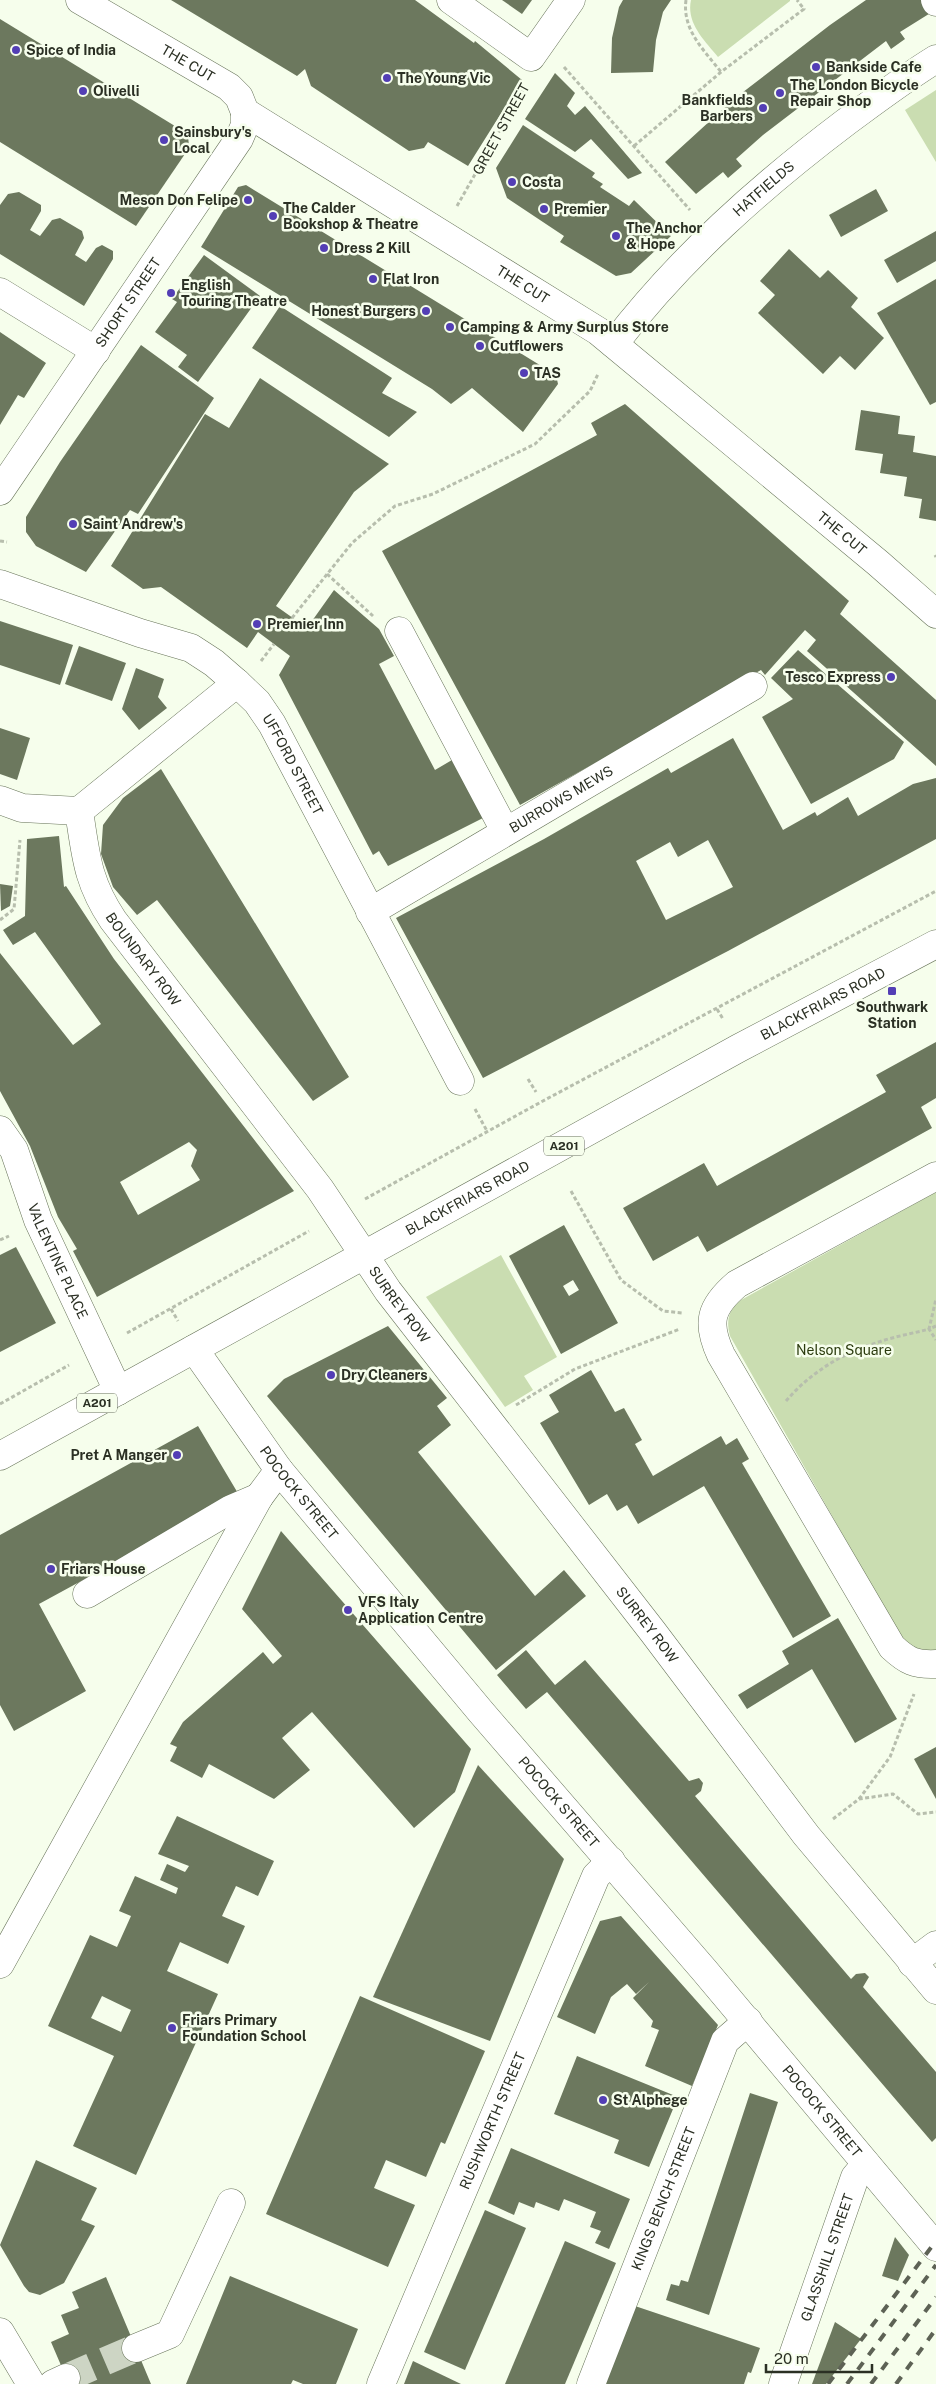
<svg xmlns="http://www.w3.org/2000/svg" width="936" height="2384" font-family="'Public Sans',sans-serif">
	<rect width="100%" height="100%" fill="#f6feec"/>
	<!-- green -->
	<g fill="#caddb1">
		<path d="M691,0H790V1L718,57C704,40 686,23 691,0Z"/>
		<path d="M936,90V162L905,110Z"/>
		<path d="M936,1192V1653L913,1650L902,1639L730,1336C726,1320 728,1311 741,1300Z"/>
		<path d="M501,1255L557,1357L524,1376L533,1390L505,1407L426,1297Z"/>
	</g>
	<!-- building -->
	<g fill="#6c785e" fill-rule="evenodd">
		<path d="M171,0H415L474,43L475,41L522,80L468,166L428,142L424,148L409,151L311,86L305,69L297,76Z"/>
		<path d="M502,0H532L522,14Z"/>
		<path d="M623,0H671L663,12L656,40L653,72L611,73L612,38L619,7Z"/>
		<path d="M866,0H924L932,12L900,32L905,39L891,49L886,41L763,135L736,159L742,166L728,178L723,172L696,194L665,162L734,99L830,25Z"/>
		<path d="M0,19L188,134L189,148L136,226L0,142Z"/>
		<path d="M555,73L575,93L567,106L575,115L585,106L642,173L628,179L591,139L575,152L525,119Z"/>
		<path d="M523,125L595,173L592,177L603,184L600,187L629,206L634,200L671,236L631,273L616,276L560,242L564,236L507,198L496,168Z"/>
		<path d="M246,185L556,375L558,384L523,432L472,388L451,404L432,389L201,247L238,187Z"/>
		<path d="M876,189L888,211L841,237L829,215Z"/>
		<path d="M19,192L41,205V211L30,230L40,236L52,220L60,218L82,231L84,238L75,255L86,262L96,248L102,245L113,251V259L84,306L0,254V205L8,194Z"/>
		<path d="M936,231V261L897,283L884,260Z"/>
		<path d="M789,249L820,278L828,270L858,298L851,307L884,338L855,370L840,356L823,374L758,313L775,295L760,281Z"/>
		<path d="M204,255L260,296L198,382L178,367L187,355L155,332L177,302L172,299Z"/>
		<path d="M936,279V402L930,405L877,313Z"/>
		<path d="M280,306L392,378L382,393L417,412L389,437L252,348Z"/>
		<path d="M0,332L46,363L24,398L18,395L0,425Z"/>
		<path d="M141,345L214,398L138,514L130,510L86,572L36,546L26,532V517L60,462Z"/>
		<path d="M260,378L389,464L354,492L276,606L307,628L334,590L379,629L394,656L379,664L435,770L452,760L483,818L388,866L379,851L373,855L279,675L290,656L258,632L247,648L161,587L143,589L111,566L205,414L229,428Z"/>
		<path d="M625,404L849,601L840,614L936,700V766L807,651L816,640L805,630L765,675L761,670L520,805L382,551L597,435L591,423Z"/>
		<path d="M861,410L900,416L898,434L915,436L913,452L936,456V521L919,518L922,499L904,496L907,477L880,473L883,454L855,450Z"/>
		<path d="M0,621L73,645L60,685L0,665Z"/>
		<path d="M79,646L126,663L112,701L65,684Z"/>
		<path d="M798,650L904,742L894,759L811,804L762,717L793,699L771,678Z"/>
		<path d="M136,668L164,679L158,697L167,708L139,730L122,709Z"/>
		<path d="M0,728L30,738L17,780L0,774Z"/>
		<path d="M733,738L783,830L815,812L817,816L848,797L858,816L913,784L936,778V839L728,951L483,1078L396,918L544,839L668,768L671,773ZM708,840L733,887L666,920L636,861L670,842L678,857Z"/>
		<path d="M161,769L349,1077L313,1101L157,900L137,915L113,887L101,854L103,825L123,798Z"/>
		<path d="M59,836L64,887L66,886L114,959L294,1191L97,1297L73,1251L77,1249L58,1217L30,1146L0,1091V953L73,1045L101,1024L35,932L13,945L3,930L25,916L27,839ZM189,1142L197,1150L191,1166L200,1180L138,1215L120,1182Z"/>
		<path d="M0,884L13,886L10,906L1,911Z"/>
		<path d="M936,1042V1098L921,1107L932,1128L707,1252L698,1236L653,1261L623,1208L704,1163L717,1186L886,1092L876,1075Z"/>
		<path d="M564,1225L618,1323L561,1354L509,1256ZM573,1280L579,1290L569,1296L563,1286Z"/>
		<path d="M16,1247L56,1323L0,1352V1255Z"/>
		<path d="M388,1326L447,1398L437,1406L451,1425L418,1452L535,1596L564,1570L586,1596L496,1670L267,1396L284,1379Z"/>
		<path d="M591,1370L615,1412L624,1408L642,1440L635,1444L653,1476L721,1436L726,1445L737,1438L749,1459L742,1463L831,1616L793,1638L704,1486L638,1524L627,1505L617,1511L607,1494L589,1505L540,1423L559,1412L549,1395Z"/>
		<path d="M198,1426L239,1495L39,1604L86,1691L14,1731L0,1705V1535Z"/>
		<path d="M281,1531L471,1749L455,1792L414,1828L312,1712L282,1738L310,1770L274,1799L209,1764L202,1778L170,1761L177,1747L170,1744L183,1722L263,1652L273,1664L282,1656L242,1609Z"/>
		<path d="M838,1618L897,1719L855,1743L812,1669L747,1709L738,1695L789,1664L782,1651Z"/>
		<path d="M526,1650L555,1685L585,1660L689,1781L699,1778L703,1783L701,1791L695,1796L851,1979L856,1974L865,1973L869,1977L863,1987L936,2072V2138L932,2142L547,1692L526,1709L497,1675Z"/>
		<path d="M936,1747V1799L914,1759Z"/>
		<path d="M478,1765L564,1859L490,2041L373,1997Z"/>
		<path d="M177,1816L274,1861L258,1896L236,1886L222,1916L245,1926L228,1964L180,1942L167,1971L218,1994L136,2175L73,2146L114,2056L48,2026L90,1935L117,1947L131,1916L119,1911L135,1876L176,1894L178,1888L160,1880L167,1864L185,1872L189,1866L158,1854ZM102,1996L131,2010L121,2032L91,2018Z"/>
		<path d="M621,1916L718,2025L692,2086L645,2066L659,2030L651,2027L653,2021L633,1998L649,1982L636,1994L627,1984L611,1997L595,2034L557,2017L600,1921Z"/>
		<path d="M360,1996L485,2051L445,2144L441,2142L426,2177L386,2160L374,2188L415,2205L388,2267L266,2214Z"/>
		<path d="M577,2056L678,2097L649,2167L614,2153L619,2140L554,2114Z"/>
		<path d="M750,2093L778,2102L709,2315L666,2300L671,2284L679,2286L681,2280L688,2282Z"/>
		<path d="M511,2148L630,2199L609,2249L595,2243L601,2231L590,2227L596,2212L564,2199L559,2211L536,2202L534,2208L519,2202L514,2215L488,2203Z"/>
		<path d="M36,2160L97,2188L81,2220L95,2226L64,2283L40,2295L29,2292L24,2286L0,2245Z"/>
		<path d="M485,2210L526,2228L465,2370L424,2352Z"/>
		<path d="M895,2237L909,2255L898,2281L882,2276Z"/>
		<path d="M565,2241L616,2263L565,2384H505Z"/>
		<path d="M230,2276L358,2329L336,2384H303L293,2380L291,2384H186Z"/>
		<path d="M106,2277L151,2384H69L51,2342L69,2334L61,2315L79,2308L72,2292Z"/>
		<path d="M635,2306L760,2348L751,2373L748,2372L744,2384H606Z"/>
		<path d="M835,2322L861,2339L826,2384H812Z"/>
		<path d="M413,2361L461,2384H404Z"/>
	</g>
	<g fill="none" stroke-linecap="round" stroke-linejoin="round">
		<!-- minor-tunnel -->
		<path stroke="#cdd5c4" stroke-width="28" stroke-dasharray="28 14" stroke-linecap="butt" d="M66,2378L136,2348"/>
		<!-- minor casing -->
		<g stroke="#68745a" stroke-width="29">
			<g id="minor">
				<path id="s1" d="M80,0L229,87L239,97L245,112L598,331L878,563L936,614"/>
				<path d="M451,0L531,57L571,0"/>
				<path d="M935,0L936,2"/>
				<path d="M0,292L96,351"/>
				<path id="s2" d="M614,344C680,258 760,187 846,122C876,100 905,78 936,59"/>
				<path id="s3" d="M0,491L239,139L245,125V112"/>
				<path id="s4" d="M0,584L140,633L191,648L214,663L237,683L257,702L272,724L460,1081"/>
				<path d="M399,631L505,831"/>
				<path d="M0,800L22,808L79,811"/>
				<path id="s5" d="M79,811C86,856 87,881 113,920L320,1189L388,1291L653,1632L806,1835L936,1990"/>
				<path d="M79,811L237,683"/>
				<path id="s6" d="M370,912L753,686"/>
				<path id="s7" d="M0,1130L14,1150L38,1220L118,1391"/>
				<path d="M936,1176L737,1284C710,1307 706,1323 721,1355L892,1647C907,1661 915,1665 936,1664"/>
				<path id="s8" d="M194,1349L279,1470L481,1712L704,1970L936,2247"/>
				<path d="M87,1594L231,1509L259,1497"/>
				<path d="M912,1963L936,1945"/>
				<path d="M0,1964L259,1497L279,1470"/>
				<path d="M0,2332L31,2384"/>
				<path d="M136,2348L170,2334L231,2203"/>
				<path d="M53,2384L66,2378"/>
				<path id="s9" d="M381,2384L596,1876L611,1861"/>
				<path id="s10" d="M591,2384L725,2041L748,2021"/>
				<path id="s11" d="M783,2384L855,2177L866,2164"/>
			</g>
		</g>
		<!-- major casing -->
		<g stroke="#68745a" stroke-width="29">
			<g id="major">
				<path id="s12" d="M0,1456L739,1048L936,944"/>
			</g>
		</g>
		<!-- path -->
		<g stroke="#b7bead" stroke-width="3" stroke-dasharray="4 2.5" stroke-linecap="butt">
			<path d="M686,0C682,30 704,50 721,72"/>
			<path d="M564,67L690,210"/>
			<path d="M634,146L721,72L804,9L797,0"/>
			<path d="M457,206L524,88"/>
			<path d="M0,541L7,542"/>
			<path d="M935,555L936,557"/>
			<path d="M327,574L373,616"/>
			<path d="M292,618L352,543L395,506L433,494L535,444L590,391L598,374"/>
			<path d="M261,661L274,644"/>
			<path d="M0,920L14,909L20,840"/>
			<path d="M717,1009L723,1019"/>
			<path d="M528,1079L536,1092"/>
			<path d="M475,1109L487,1131"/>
			<path d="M571,1191L621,1280L663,1311L682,1313"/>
			<path d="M365,1199L541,1102L936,891"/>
			<path d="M0,1240L9,1236"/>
			<path d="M171,1309L178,1321"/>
			<path d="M936,1326L929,1329L936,1340"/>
			<path d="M127,1333L309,1231"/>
			<path d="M786,1401C808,1375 840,1354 873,1344C891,1337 911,1334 929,1329L936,1299"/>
			<path d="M0,1404L69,1365"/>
			<path d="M516,1405L575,1369L680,1329"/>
			<path d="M859,1799L890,1757L914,1694"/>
			<path d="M833,1819L859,1799L893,1794L918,1814L936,1812"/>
		</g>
		<!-- minor -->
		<use href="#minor" stroke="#fff" stroke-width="28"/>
		<!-- major -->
		<use href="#major" stroke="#fff" stroke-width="28"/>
		<!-- rail -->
		<g stroke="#5d6255" stroke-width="4" stroke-dasharray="9 9" stroke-linecap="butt">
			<path d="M828,2384L936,2241"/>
			<path d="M847,2384L936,2265"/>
			<path d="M871,2384L936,2297"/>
			<path d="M896,2384L936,2329"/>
		</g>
	</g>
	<!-- markers -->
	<g fill="#533eb5" stroke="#f6feec" stroke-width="2">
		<circle cx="16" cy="50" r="5"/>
		<circle cx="816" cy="67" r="5"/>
		<circle cx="387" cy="78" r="5"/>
		<circle cx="83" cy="91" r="5"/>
		<circle cx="780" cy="93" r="5"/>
		<circle cx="763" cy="108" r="5"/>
		<circle cx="164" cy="140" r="5"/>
		<circle cx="512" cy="182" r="5"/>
		<circle cx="248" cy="200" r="5"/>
		<circle cx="544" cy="209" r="5"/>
		<circle cx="273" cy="216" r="5"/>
		<circle cx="616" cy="236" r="5"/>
		<circle cx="324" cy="248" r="5"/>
		<circle cx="373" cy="279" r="5"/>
		<circle cx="171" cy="293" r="5"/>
		<circle cx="426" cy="311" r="5"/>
		<circle cx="450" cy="327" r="5"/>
		<circle cx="480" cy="346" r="5"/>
		<circle cx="524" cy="373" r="5"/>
		<circle cx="73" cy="524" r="5"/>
		<circle cx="257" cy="624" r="5"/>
		<circle cx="891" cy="677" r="5"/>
		<rect x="887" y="986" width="10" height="10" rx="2.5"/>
		<circle cx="331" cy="1375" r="5"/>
		<circle cx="177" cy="1455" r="5"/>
		<circle cx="51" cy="1569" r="5"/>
		<circle cx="348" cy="1610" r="5"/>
		<circle cx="172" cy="2028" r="5"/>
		<circle cx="603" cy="2100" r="5"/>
	</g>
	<g text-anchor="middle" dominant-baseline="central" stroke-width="5" stroke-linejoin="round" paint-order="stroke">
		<!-- shield labels -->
		<g fill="#f6feec" stroke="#686e60" stroke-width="1">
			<rect x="544" y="1136.5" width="40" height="19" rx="4"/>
			<rect x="77" y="1393.5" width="40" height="19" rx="4"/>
		</g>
		<g font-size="12" font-weight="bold" fill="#2b3024">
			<text x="564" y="1146">A201</text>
			<text x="97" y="1403">A201</text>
		</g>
		<!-- poi labels -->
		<g font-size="14" font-weight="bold" fill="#2b3024" stroke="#f6feec" text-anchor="start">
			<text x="26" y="50">Spice of India</text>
			<text x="826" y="67">Bankside Cafe</text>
			<text x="397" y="78">The Young Vic</text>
			<text x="790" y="85">The London Bicycle<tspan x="790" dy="16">Repair Shop</tspan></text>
			<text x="93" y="91">Olivelli</text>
			<text x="753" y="100" text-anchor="end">Bankfields<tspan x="753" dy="16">Barbers</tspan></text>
			<text x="174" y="132">Sainsbury's<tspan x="174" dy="16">Local</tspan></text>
			<text x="522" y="182">Costa</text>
			<text x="238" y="200" text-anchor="end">Meson Don Felipe</text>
			<text x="283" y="208">The Calder<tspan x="283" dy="16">Bookshop &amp; Theatre</tspan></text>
			<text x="554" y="209">Premier</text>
			<text x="626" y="228">The Anchor<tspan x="626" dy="16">&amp; Hope</tspan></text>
			<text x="334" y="248">Dress 2 Kill</text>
			<text x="383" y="279">Flat Iron</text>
			<text x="181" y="285">English<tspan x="181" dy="16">Touring Theatre</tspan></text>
			<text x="416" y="311" text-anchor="end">Honest Burgers</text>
			<text x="460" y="327">Camping &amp; Army Surplus Store</text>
			<text x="490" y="346">Cutflowers</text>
			<text x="534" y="373">TAS</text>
			<text x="83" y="524">Saint Andrew's</text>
			<text x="267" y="624">Premier Inn</text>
			<text x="881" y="677" text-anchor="end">Tesco Express</text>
			<text x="892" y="1007" text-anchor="middle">Southwark<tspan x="892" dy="16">Station</tspan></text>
			<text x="341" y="1375">Dry Cleaners</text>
			<text x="167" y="1455" text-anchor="end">Pret A Manger</text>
			<text x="61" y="1569">Friars House</text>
			<text x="358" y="1602">VFS Italy<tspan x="358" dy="16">Application Centre</tspan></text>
			<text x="182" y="2020">Friars Primary<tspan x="182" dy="16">Foundation School</tspan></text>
			<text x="613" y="2100">St Alphege</text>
		</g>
		<!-- street labels -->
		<g font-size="14" fill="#2b3024" stroke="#f6feec">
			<text stroke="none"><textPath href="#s1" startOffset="125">THE CUT</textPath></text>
			<text transform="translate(501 129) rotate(-61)">GREET STREET</text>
			<text stroke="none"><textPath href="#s2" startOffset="216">HATFIELDS</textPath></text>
			<text stroke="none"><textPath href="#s1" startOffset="530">THE CUT</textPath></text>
			<text stroke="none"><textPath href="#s3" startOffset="228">SHORT STREET</textPath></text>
			<text stroke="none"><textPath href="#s1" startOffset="935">THE CUT</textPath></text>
			<text stroke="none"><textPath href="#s4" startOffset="359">UFFORD STREET</textPath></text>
			<text stroke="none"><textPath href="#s6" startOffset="222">BURROWS MEWS</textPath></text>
			<text stroke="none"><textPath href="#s5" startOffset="165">BOUNDARY ROW</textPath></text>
			<text stroke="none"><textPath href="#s12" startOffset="939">BLACKFRIARS ROAD</textPath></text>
			<text stroke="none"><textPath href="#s12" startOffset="534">BLACKFRIARS ROAD</textPath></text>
			<text stroke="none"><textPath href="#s7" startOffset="144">VALENTINE PLACE</textPath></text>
			<text stroke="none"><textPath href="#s5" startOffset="595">SURREY ROW</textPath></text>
			<text stroke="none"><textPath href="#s8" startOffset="178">POCOCK STREET</textPath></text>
			<text stroke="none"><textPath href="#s5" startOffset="1000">SURREY ROW</textPath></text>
			<text stroke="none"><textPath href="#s8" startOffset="582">POCOCK STREET</textPath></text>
			<text stroke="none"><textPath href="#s8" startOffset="988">POCOCK STREET</textPath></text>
			<text stroke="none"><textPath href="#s9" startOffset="286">RUSHWORTH STREET</textPath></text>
			<text stroke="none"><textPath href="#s10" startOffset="199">KINGS BENCH STREET</textPath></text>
			<text stroke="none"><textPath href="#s11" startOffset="134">GLASSHILL STREET</textPath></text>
		</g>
		<!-- park labels -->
		<g font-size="14" fill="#2b3b0e" stroke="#f6feec">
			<text x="844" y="1350">Nelson Square</text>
		</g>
	</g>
	<!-- scale -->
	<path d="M766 2364v8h106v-8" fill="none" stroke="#2b3024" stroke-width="2.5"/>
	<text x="774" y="2364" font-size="15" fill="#2b3024" stroke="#f6feec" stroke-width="4" paint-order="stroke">20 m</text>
</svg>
